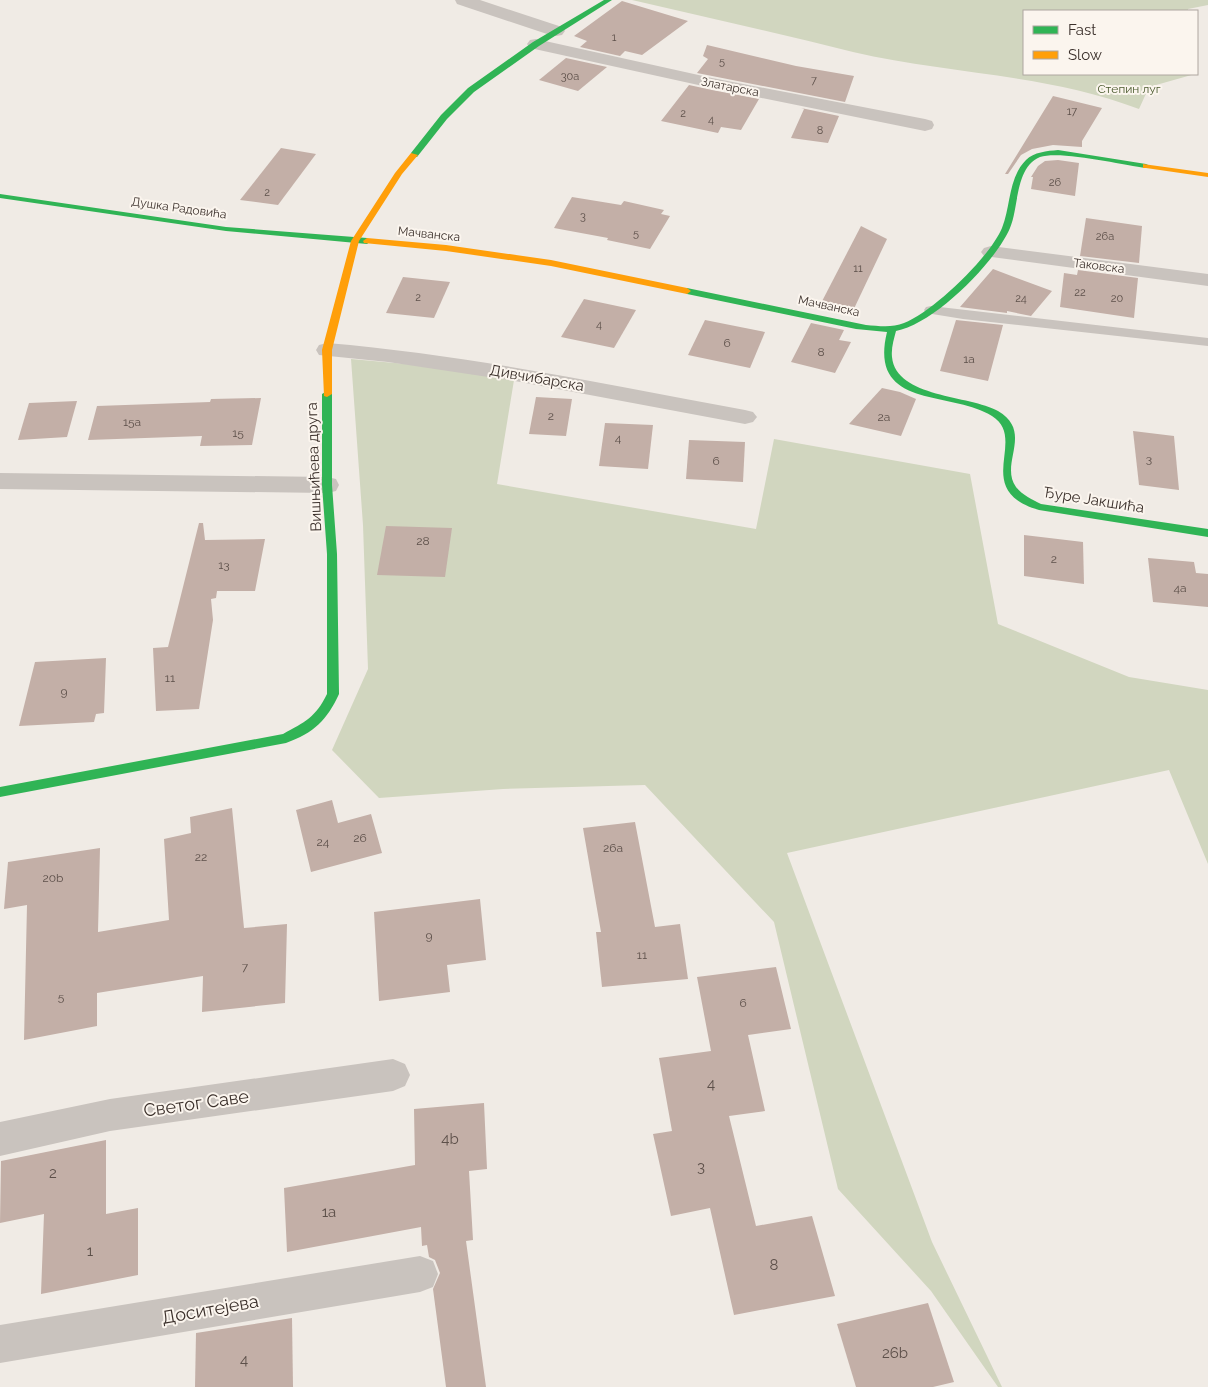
<svg xmlns="http://www.w3.org/2000/svg" width="1208" height="1387" font-family="Raleway,sans-serif">
	<rect width="100%" height="100%" fill="#f0ebe5"/>
	<!-- green -->
	<g fill="#d1d6bf">
		<path d="M632,0H1208V5L1188,9V11H1024V74H1195L1149,87L1139,109C1048,74 948,74 853,52C780,34 706,17 632,0Z"/>
		<path d="M351,359L515,374L497,484L756,529L774,439L970,474L998,624L1129,677L1208,690V864L1169,770L787,853L932,1242L1002,1387H998L931,1291L838,1189L774,922L645,785L503,789L379,798L332,750L368,669L363,525Z"/>
	</g>
	<!-- building -->
	<g fill="#c3afa7">
		<path d="M622,1L688,21L642,55L625,51L620,56L580,47L587,41L574,36Z"/>
		<path d="M707,45L796,66L854,76L845,102L697,73L708,59L703,56Z"/>
		<path d="M566,58L607,67L578,91L539,80Z"/>
		<path d="M689,85L712,90L759,99L741,130L721,127L718,133L661,121Z"/>
		<path d="M1053,96L1102,108L1082,141V147L1053,145L1032,149L1021,155L1008,174H1005Z"/>
		<path d="M801,108L839,116L828,143L791,138L804,109Z"/>
		<path d="M281,148L316,154L278,205L240,200Z"/>
		<path d="M1058,160L1079,163L1075,196L1031,189L1033,177H1031L1038,166L1045,161Z"/>
		<path d="M572,197L621,205L624,201L664,210L661,214L670,216L650,249L607,240L608,238L554,228Z"/>
		<path d="M1086,218L1142,226L1139,263L1080,256Z"/>
		<path d="M861,226L887,239L851,315L818,309Z"/>
		<path d="M993,269L1014,277L1052,291L1031,316L1007,311V313L960,307Z"/>
		<path d="M1078,270L1138,278L1134,318L1060,307L1064,273L1077,275Z"/>
		<path d="M403,277L450,282L434,318L386,313Z"/>
		<path d="M584,299L636,310L614,348L561,337Z"/>
		<path d="M705,320L765,332L750,368L688,355Z"/>
		<path d="M956,320L1003,325L988,381L940,371Z"/>
		<path d="M811,323L844,330L839,340L851,342L835,373L791,362Z"/>
		<path d="M882,388L900,392L916,399L901,436L849,424Z"/>
		<path d="M536,397L572,399L566,436L529,434Z"/>
		<path d="M261,398L252,445L200,446L202,436L88,440L97,406L210,402L211,399Z"/>
		<path d="M77,401L67,437L18,440L29,403Z"/>
		<path d="M605,423L653,425L648,469L599,466Z"/>
		<path d="M1133,431L1174,436L1179,490L1139,485Z"/>
		<path d="M689,440L745,442L743,482L686,479Z"/>
		<path d="M199,523H203L205,540L265,539L255,591H217L216,598L211,599L213,620L199,709L156,711L153,648L168,647Z"/>
		<path d="M386,526L452,528L445,577L377,575Z"/>
		<path d="M1024,535L1083,542L1084,584L1024,576Z"/>
		<path d="M1148,558L1194,562L1196,573L1208,574V607L1153,602Z"/>
		<path d="M106,658L104,713L96,714L94,722L19,726L35,662Z"/>
		<path d="M332,800L338,823L371,814L382,853L311,872L296,810Z"/>
		<path d="M232,808L244,928L287,924L285,1003L202,1012L203,976L97,993V1026L24,1040L27,905L4,909L8,862L100,848L98,932L169,920L164,839L191,833L190,817Z"/>
		<path d="M635,822L655,927L680,924L688,979L602,987L596,932H601L583,828Z"/>
		<path d="M480,899L486,960L447,965L450,992L379,1001L374,912Z"/>
		<path d="M776,967L791,1029L748,1035L765,1111L729,1116L756,1226L812,1216L835,1296L734,1315L710,1208L671,1216L653,1134L672,1131L659,1058L711,1051L697,977Z"/>
		<path d="M484,1103L487,1169L469,1171L473,1240L466,1241L486,1387H446L433,1289L440,1273L435,1260L429,1257L427,1245L422,1246L421,1227L287,1252L284,1188L415,1165L414,1109Z"/>
		<path d="M106,1140V1214L138,1208V1275L41,1294L44,1214L0,1223L1,1161Z"/>
		<path d="M928,1303L954,1382L933,1387H856L837,1324Z"/>
		<path d="M292,1318L293,1387H195L196,1333Z"/>
	</g>
	<g fill="none" stroke-linecap="round" stroke-linejoin="round">
		<!-- lane -->
		<path fill="#c9c3be" fill-rule="evenodd" d="M931,306L1208,338V346L963,319L926,313L924,310L926,307Z"/>
		<!-- street -->
		<g fill="#c9c3be" fill-rule="evenodd">
			<path d="M455,0H480L562,27L565,31L562,35L556,36L550,35L457,4Z"/>
			<path d="M536,39L712,78L925,119L932,121L934,125L932,129L925,131L712,88L530,48L527,44L530,40Z"/>
			<path d="M991,246L1208,274V286L984,256L981,252L984,248Z"/>
			<path d="M327,343C468,355 606,384 745,410L753,412L757,417L753,422L745,424L515,381L388,362L319,355L316,350L319,345Z"/>
			<path d="M0,473L327,477L336,479L339,485L336,491L327,493L0,489Z"/>
			<path d="M393,1059L405,1064L410,1075L405,1086L393,1091L110,1131L0,1156V1122L110,1099Z"/>
			<path d="M420,1256L433,1261L438,1274L433,1287L420,1292L0,1363V1325Z"/>
		</g>
		<!-- fast -->
		<g fill="#30b455" fill-rule="evenodd">
			<path d="M604,0H612L539,46L474,92L447,119L417,157H411V153L441,115L468,88L533,42Z"/>
			<path d="M1058,150L1146,164L1150,166L1146,168C1123,165 1060,150 1040,157C1015,167 1019,207 1010,228C995,263 934,324 896,331C894,339 891,348 892,357C896,398 970,395 998,411C1034,432 999,464 1016,487C1022,495 1033,500 1041,504L1208,529V537L1039,510C970,490 1029,439 992,416C950,390 868,410 887,332L856,329L687,294L683,291L687,288L866,325C879,326 892,328 904,323C933,312 990,257 1002,228C1011,206 1008,178 1026,160C1034,152 1047,151 1058,150Z"/>
			<path d="M0,194L226,227L367,238L371,241L367,244L226,231L0,198Z"/>
			<path d="M327,391L332,394V485L337,554L339,694C327,720 314,733 286,743L0,797V787L283,734C305,722 316,717 327,694V554L322,485V394Z"/>
		</g>
		<!-- slow -->
		<g fill="#ff9f0a" fill-rule="evenodd">
			<path d="M411,153L418,155L402,174L359,241L332,350V394L327,397L324,396L322,350L351,241L395,173Z"/>
			<path d="M1143,164L1208,173V177L1146,168H1143Z"/>
			<path d="M367,238L446,245L551,260L687,288L691,291L687,294L551,266L446,251L364,243L363,241Z"/>
		</g>
	</g>
	<g text-anchor="middle" dominant-baseline="central" stroke-width="4" stroke-linejoin="round" paint-order="stroke">
		<!-- far-number labels -->
		<g font-size="11" fill="#5d504a">
			<text x="614" y="37">1</text>
			<text x="722" y="61">5</text>
			<text x="570" y="76">30a</text>
			<text x="814" y="80">7</text>
			<text x="1072" y="111">17</text>
			<text x="683" y="113">2</text>
			<text x="711" y="119">4</text>
			<text x="820" y="130">8</text>
			<text x="1055" y="182">26</text>
			<text x="267" y="192">2</text>
			<text x="583" y="216">3</text>
			<text x="636" y="233">5</text>
			<text x="1105" y="236">26a</text>
			<text x="858" y="268">11</text>
			<text x="1080" y="292">22</text>
			<text x="418" y="297">2</text>
			<text x="1021" y="298">24</text>
			<text x="1117" y="298">20</text>
			<text x="599" y="324">4</text>
		</g>
		<!-- far-street labels -->
		<g font-size="12" fill="#3b302b" stroke="#fbf5ee">
			<text transform="translate(730 87) rotate(11)">Златарска</text>
			<text transform="translate(179 208) rotate(8)">Душка Радовића</text>
			<text transform="translate(429 234) rotate(6)">Мачванска</text>
			<text transform="translate(1099 266) rotate(7)">Таковска</text>
			<text transform="translate(829 306) rotate(12)">Мачванска</text>
		</g>
		<!-- far-park labels -->
		<g font-size="12" fill="#4a5a2e" stroke="#fbf5ee">
			<text x="1129" y="89">Степин луг</text>
		</g>
		<!-- number labels -->
		<g font-size="12" fill="#5d504a">
			<text x="727" y="343">6</text>
			<text x="821" y="352">8</text>
			<text x="969" y="359">1a</text>
			<text x="551" y="416">2</text>
			<text x="884" y="417">2a</text>
			<text x="132" y="422">15a</text>
			<text x="238" y="433">15</text>
			<text x="618" y="438">4</text>
			<text x="1149" y="459">3</text>
			<text x="716" y="461">6</text>
			<text x="423" y="541">28</text>
			<text x="1054" y="559">2</text>
			<text x="224" y="565">13</text>
			<text x="1180" y="588">4a</text>
			<text x="170" y="678">11</text>
			<text x="64" y="692">9</text>
			<text x="360" y="838">26</text>
			<text x="323" y="842">24</text>
			<text x="613" y="848">26a</text>
			<text x="201" y="857">22</text>
			<text x="53" y="878">20b</text>
			<text x="429" y="936">9</text>
			<text x="642" y="955">11</text>
			<text x="245" y="967">7</text>
			<text x="61" y="997">5</text>
			<text x="743" y="1003">6</text>
		</g>
		<!-- street labels -->
		<g font-size="15" fill="#3b302b" stroke="#fbf5ee">
			<text transform="translate(537 378) rotate(10)">Дивчибарска</text>
			<text transform="translate(314 467) rotate(-92)">Вишњићева друга</text>
			<text transform="translate(1094 500) rotate(9)">Ђуре Јакшића</text>
		</g>
		<!-- near-number labels -->
		<g font-size="15" fill="#5d504a">
			<text x="711" y="1084">4</text>
			<text x="450" y="1139">4b</text>
			<text x="701" y="1167">3</text>
			<text x="53" y="1173">2</text>
			<text x="329" y="1212">1a</text>
			<text x="90" y="1251">1</text>
			<text x="774" y="1265">8</text>
			<text x="895" y="1353">26b</text>
			<text x="244" y="1360">4</text>
		</g>
		<!-- near-street labels -->
		<g font-size="18" fill="#3b302b" stroke="#fbf5ee">
			<text transform="translate(196 1103) rotate(-8)">Светог Саве</text>
			<text transform="translate(210 1309) rotate(-10)">Доситејева</text>
		</g>
	</g>
	<!-- legend -->
	<rect x="1023" y="10" width="175" height="65" fill="#fbf5ee" stroke="#aea6a0"/>
	<rect x="1033" y="26" width="25" height="8" fill="#30b455" stroke="#aea6a0"/>
	<text x="1068" y="35" font-size="15" fill="#3b302b">Fast</text>
	<rect x="1033" y="51" width="25" height="8" fill="#ff9f0a" stroke="#aea6a0"/>
	<text x="1068" y="60" font-size="15" fill="#3b302b">Slow</text>
</svg>
